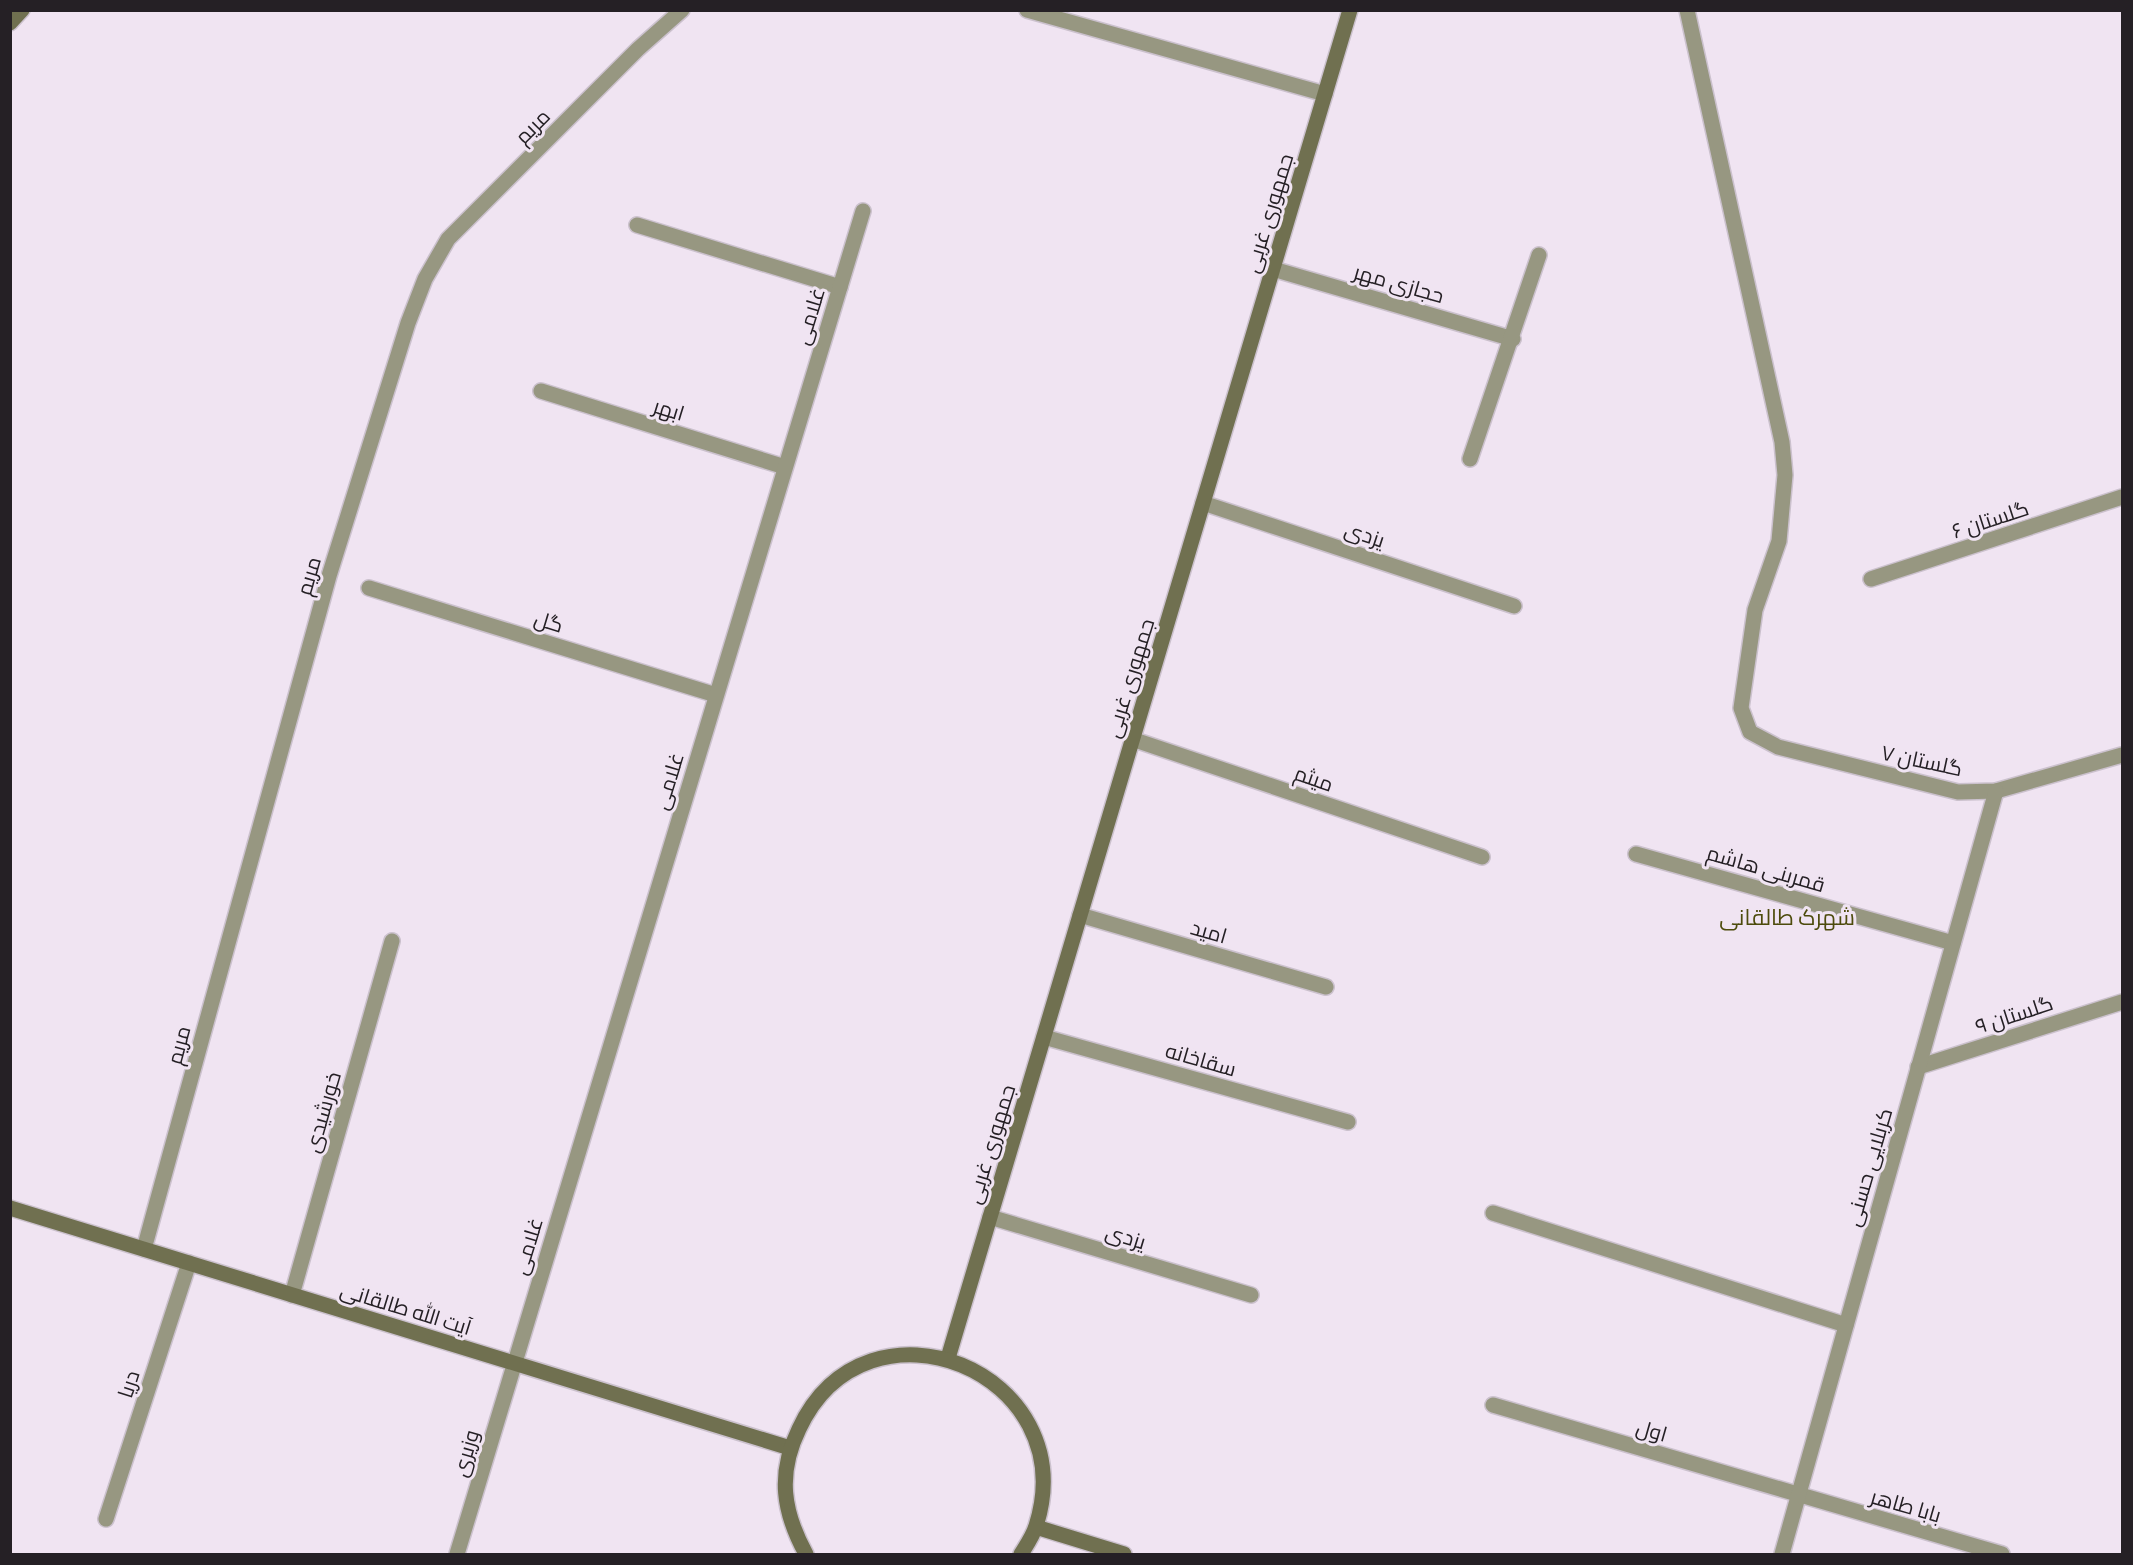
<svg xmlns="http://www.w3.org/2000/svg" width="2133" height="1565" font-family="Manrope,Cairo,sans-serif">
	<rect width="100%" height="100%" fill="#f0e4f2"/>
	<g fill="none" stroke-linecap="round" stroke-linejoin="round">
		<!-- lane casing -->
		<g stroke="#cbc1cd" stroke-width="18">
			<g id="lane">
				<path d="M1080,915L1326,987"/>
				<path d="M1044,1037L1348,1122"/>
				<path d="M990,1217L1251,1295"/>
			</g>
		</g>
		<!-- street casing -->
		<g stroke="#cbc1cd" stroke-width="18">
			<g id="street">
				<path d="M1027,10L1325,94"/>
				<path d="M1687,10L1782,442L1785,475L1779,541L1755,610L1741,708L1750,732L1778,747L1958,792L1996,791L2122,755"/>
				<path d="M637,225L840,287"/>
				<path d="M1273,269L1513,339"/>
				<path d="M541,391L785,467"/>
				<path d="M1470,459L1539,255"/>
				<path d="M1203,503L1514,606"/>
				<path d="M1871,579L2122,497"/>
				<path d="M369,588L716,695"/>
				<path d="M1132,739L1482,857"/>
				<path d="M1636,854L1953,943"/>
				<path d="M1918,1067L2122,1002"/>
				<path d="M1493,1213L1846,1325"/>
				<path d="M144,1249L329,576L408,323L425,279L448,239L638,49L682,10"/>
				<path d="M292,1295L392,941"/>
				<path d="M1493,1405L2002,1554"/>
				<path d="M106,1519L189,1263"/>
				<path d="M457,1554L863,211"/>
				<path d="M1782,1554L1996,791"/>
			</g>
		</g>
		<!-- secondary casing -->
		<g stroke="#cbc1cd" stroke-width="18">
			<g id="secondary">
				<path d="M10,23L22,10"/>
				<path d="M10,1208L790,1448"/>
				<path d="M948,1358L1350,10"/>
				<path d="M1036,1527L1124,1554"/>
				<path d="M806,1554C783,1512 777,1474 799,1429C867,1283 1085,1372 1036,1526C1033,1536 1026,1546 1021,1554"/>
			</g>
		</g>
		<!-- lane -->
		<use href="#lane" stroke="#979781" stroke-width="15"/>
		<!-- street -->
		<use href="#street" stroke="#979781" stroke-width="15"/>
		<!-- secondary -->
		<use href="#secondary" stroke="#707050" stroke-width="15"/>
	</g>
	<g text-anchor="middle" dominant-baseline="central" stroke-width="6" stroke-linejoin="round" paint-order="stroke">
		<!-- street labels -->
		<g font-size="21" fill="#252025" stroke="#f0e4f2">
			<text transform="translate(532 126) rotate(-45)">مریم</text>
			<text transform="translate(1268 213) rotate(-73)">جمهوری غربی</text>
			<text transform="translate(1399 283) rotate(16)">حجازی مهر</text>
			<text transform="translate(809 316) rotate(-73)">غلامی</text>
			<text transform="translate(669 409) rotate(17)">ابهر</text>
			<text transform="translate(1990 519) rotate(-18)">گلستان ۶</text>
			<text transform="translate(1365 534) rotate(18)">یزدی</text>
			<text transform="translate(308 576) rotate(-74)">مریم</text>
			<text transform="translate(549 621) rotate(17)">گل</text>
			<text transform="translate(1129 678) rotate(-73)">جمهوری غربی</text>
			<text transform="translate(1922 760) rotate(12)">گلستان ۷</text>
			<text transform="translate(1314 778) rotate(19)">میثم</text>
			<text transform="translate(668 781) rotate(-73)">غلامی</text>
			<text transform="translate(1766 868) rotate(16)">قمربنی هاشم</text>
			<text transform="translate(1209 931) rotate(16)">امید</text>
			<text transform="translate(2014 1014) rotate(-18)">گلستان ۹</text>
			<text transform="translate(178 1045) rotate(-75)">مریم</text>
			<text transform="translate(1201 1059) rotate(16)">سقاخانه</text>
			<text transform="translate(322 1112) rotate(-74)">خورشیدی</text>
			<text transform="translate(990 1144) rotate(-73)">جمهوری غربی</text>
			<text transform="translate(1868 1167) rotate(-74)">کربلایی حسنی</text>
			<text transform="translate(1126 1236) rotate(17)">یزدی</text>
			<text transform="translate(527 1246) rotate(-73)">غلامی</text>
			<text transform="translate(406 1308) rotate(17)">آیت الله طالقانی</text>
			<text transform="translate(128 1384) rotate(-72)">دریا</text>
			<text transform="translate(1652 1430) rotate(16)">اول</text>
			<text transform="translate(465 1453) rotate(-74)">وزیری</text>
			<text transform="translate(1906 1505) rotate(16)">بابا طاهر</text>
		</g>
		<!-- neighbourhood labels -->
		<g font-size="22" fill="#4d4b0c" stroke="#f0e4f2">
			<text x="1787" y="917">شهرک طالقانی</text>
		</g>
	</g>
	<!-- border -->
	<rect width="2133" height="1565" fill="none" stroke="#252025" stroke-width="24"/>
</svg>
